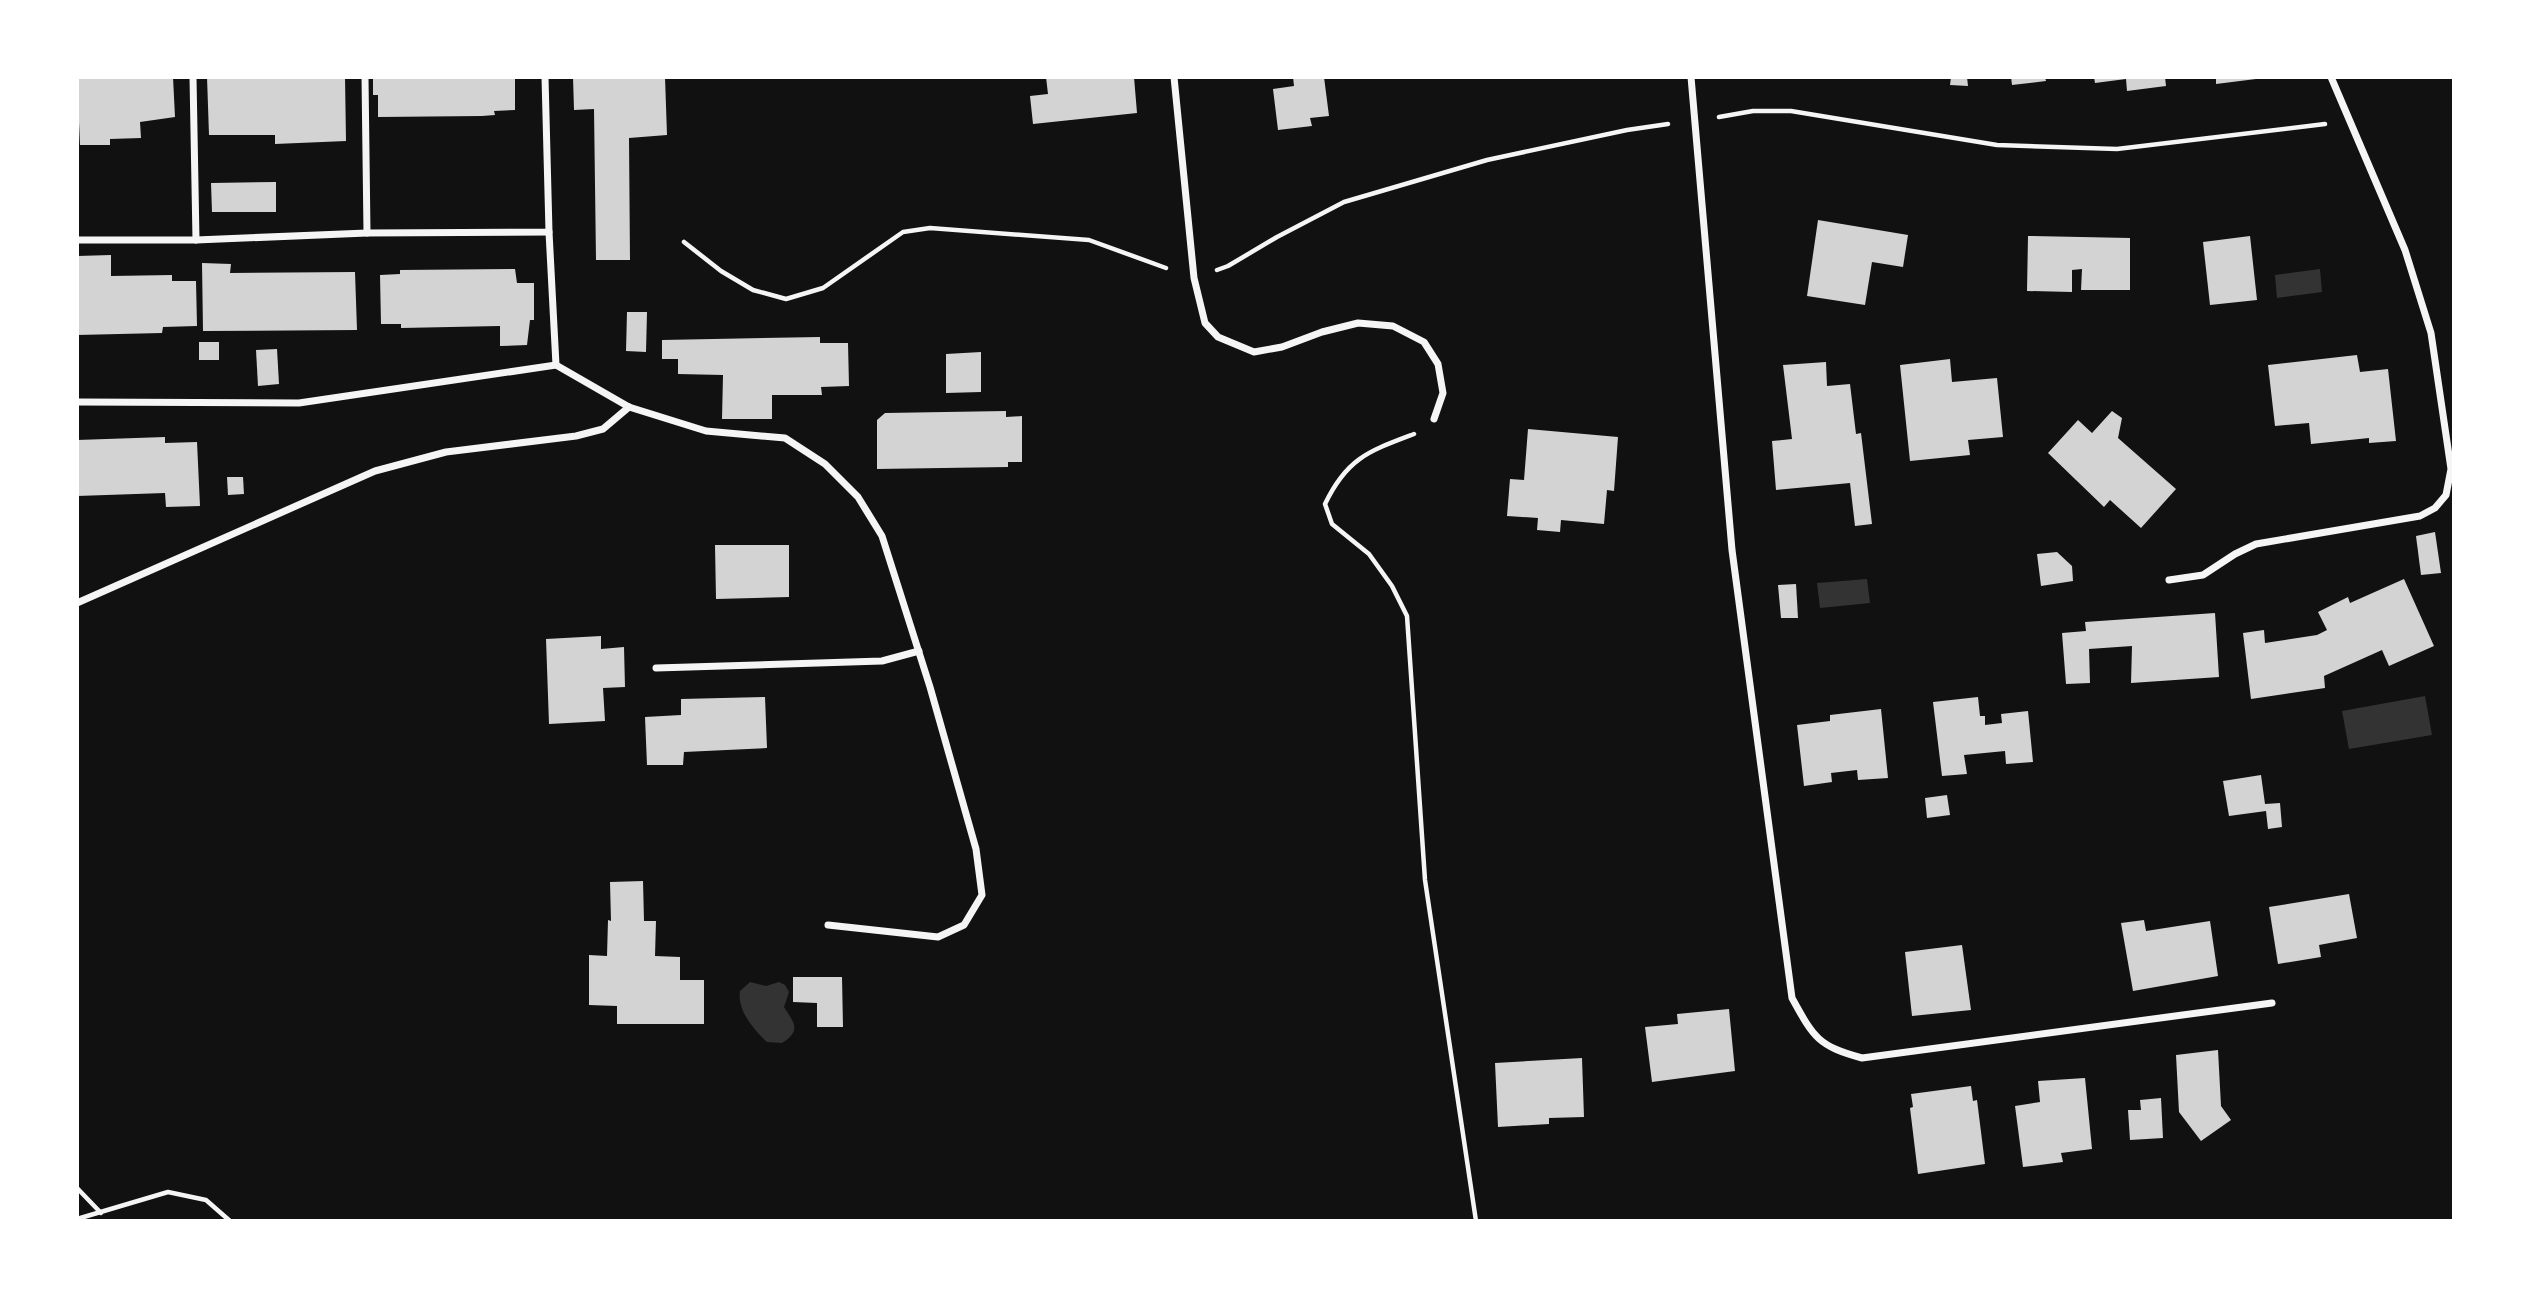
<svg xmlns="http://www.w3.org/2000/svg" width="2531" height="1298" font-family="'Roboto Condensed',sans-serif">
	<rect width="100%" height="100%" fill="#111"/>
	<!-- water -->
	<g fill="#333">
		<path d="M2320,269L2322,292L2277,298L2275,275Z"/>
		<path d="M1867,579L1870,603L1820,608L1817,583Z"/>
		<path d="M2425,696L2432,735L2349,749L2342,711Z"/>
		<path d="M750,982L766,986L779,982L785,985L789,992L784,1007C794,1023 802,1030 782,1043L767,1042C753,1029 737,1010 740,991Z"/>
	</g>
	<!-- building -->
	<g fill="#d3d3d3">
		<path d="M77,77H173L175,117L140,122L141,138L110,139V145H80Z"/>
		<path d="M207,77H345L346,141L275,144V135H209Z"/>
		<path d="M373,77H515V110L494,111L495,115L482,116L378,117V95H373Z"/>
		<path d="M573,77H665L667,135L629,138L630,260H596L594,109L574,110Z"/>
		<path d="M1046,77H1134L1137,113L1033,124L1030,96L1048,94Z"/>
		<path d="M1293,77H1324L1329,116L1310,118L1312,126L1278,130L1273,89L1294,86Z"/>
		<path d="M1951,77H1967L1968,86L1950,85Z"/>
		<path d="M2011,77H2045L2046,81L2012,85Z"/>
		<path d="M2094,77H2165L2166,86L2127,91L2126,79L2095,83Z"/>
		<path d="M2216,77H2256V79L2216,84Z"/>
		<path d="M276,182V212H212L211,183Z"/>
		<path d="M1818,220L1908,235L1903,267L1872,262L1865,305L1807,296Z"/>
		<path d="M2028,236L2130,238V290H2081L2082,269L2072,270V292L2027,291Z"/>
		<path d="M2250,236L2257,300L2210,305L2203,242Z"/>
		<path d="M111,255V276L172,275V281H196L197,326L163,327L162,333L77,335V256Z"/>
		<path d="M202,263L231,264L230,273L355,272L357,330L203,331Z"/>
		<path d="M515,269L517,283H534V320H530L527,345L500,346V326L401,328V324H381L380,275L400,274V270Z"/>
		<path d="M627,312H647L646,352L626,351Z"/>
		<path d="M820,337V343H848L849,386L821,387L822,395H772V419H722L723,375L678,374V359H662V340Z"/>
		<rect x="199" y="342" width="20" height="18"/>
		<path d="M277,349L279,384L258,386L256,350Z"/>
		<path d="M981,352V392L946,393V354Z"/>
		<path d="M2357,355L2360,372L2388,369L2396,441L2369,443V438L2311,444L2309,423L2275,426L2268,365Z"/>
		<path d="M1950,359L1952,382L1997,378L2003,437L1968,440L1970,455L1910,461L1900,365Z"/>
		<path d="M1826,362L1827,386L1850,384L1856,434L1861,433L1872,524L1855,526L1850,483L1776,490L1772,441L1792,439L1783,365Z"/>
		<path d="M1006,411V417L1022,416V462H1008V467L877,469V420L885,413Z"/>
		<path d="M2112,411L2122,418L2118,438L2176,489L2141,528L2110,500L2104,507L2048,453L2078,420L2092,433Z"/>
		<path d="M1528,429L1618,437L1614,491L1607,490L1604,524L1561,520L1560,532L1537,530L1538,518L1507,516L1510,479L1524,480Z"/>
		<path d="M165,437V443L197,442L200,506L166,507L165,493L77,496V440Z"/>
		<path d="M227,477H243L244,494L228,495Z"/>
		<path d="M2435,532L2441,573L2421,575L2416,536Z"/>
		<path d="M715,545H789V597L716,599Z"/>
		<path d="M2057,552L2072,566L2073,581L2041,586L2037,554Z"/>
		<path d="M2404,579L2434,646L2389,666L2382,650L2324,676L2325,688L2251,699L2243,633L2264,630L2265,643L2317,635L2327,630L2318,612L2348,597L2350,603Z"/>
		<path d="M1796,584L1798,618H1781L1778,585Z"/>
		<path d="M2215,613L2219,677L2131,683L2132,646L2089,649L2090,683L2066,684L2062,633L2086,631L2085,622Z"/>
		<path d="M601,636V649L624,647L625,687L603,688L605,721L549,724L546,639Z"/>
		<path d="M765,697L767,748L684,752L683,765H647L645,717L681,715V699Z"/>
		<path d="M1978,697L1980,716H1985V725L2002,723L2001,714L2028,711L2033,762L2006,764L2005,751L1964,755L1967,774L1942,776L1933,702Z"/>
		<path d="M1881,709L1888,778L1858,780L1857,770L1831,773L1832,782L1804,786L1797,725L1830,721V715Z"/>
		<path d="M2261,775L2265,804L2280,803L2282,827L2268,829L2266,811L2229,816L2223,781Z"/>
		<path d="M1947,795L1950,815L1927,818L1925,798Z"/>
		<path d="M643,881L644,921H656L655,956L680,957V980H704V1024H617V1006L589,1005V955L607,956L608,920L611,921L610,882Z"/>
		<path d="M2349,894L2357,938L2319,945L2321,957L2278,964L2269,907Z"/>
		<path d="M2144,920L2146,931L2210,921L2218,976L2133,991L2121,923Z"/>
		<path d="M1962,945L1971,1010L1912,1016L1905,952Z"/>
		<path d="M793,977H842L843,1027H817V1003L793,1002Z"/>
		<path d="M1729,1009L1735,1071L1652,1082L1645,1027L1678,1024L1677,1014Z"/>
		<path d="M2218,1050L2221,1106L2231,1120L2201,1141L2179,1112L2176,1055Z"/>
		<path d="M1582,1058L1584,1117L1549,1118V1124L1498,1127L1495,1063Z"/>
		<path d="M2085,1078L2092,1149L2061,1153L2063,1162L2023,1167L2015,1106L2040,1102L2038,1081Z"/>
		<path d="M1971,1086L1973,1101L1977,1100L1985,1164L1918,1174L1910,1108L1913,1107L1911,1094Z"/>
		<path d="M2161,1098L2163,1138L2130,1140L2128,1110H2141L2140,1100Z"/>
	</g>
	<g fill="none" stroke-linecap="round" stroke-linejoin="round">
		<!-- path -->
		<g stroke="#f5f5f5" stroke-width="4.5">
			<path d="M1719,117L1753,111H1791L1997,145L2117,149L2325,124"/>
			<path d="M684,242L721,271L753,290L786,299L823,288L903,232L930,228L1089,240L1166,268"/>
			<path d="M1217,270L1228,266L1277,237L1344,202L1487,160L1627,130L1668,124"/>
			<path d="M1414,434C1369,451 1347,458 1325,504L1332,524L1369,554L1392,586L1407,616L1425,880L1476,1221"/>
			<path d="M77,1188L101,1213"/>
			<path d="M77,1219L168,1192L206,1200L230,1221"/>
		</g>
		<!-- minor -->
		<g stroke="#f5f5f5" stroke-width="7">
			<path d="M193,77L196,240"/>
			<path d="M365,77L367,233"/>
			<path d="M1174,77L1194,278L1205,323L1218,337L1254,352L1282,347L1322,332L1358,323L1393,326L1424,342L1438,364L1443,393L1434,419"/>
			<path d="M1691,77L1732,550L1792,998C1814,1038 1818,1046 1862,1058L2272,1003"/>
			<path d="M549,232L556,365L629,407L706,431L785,438L825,464L858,497L882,536L930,687L976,849L982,895L964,925L938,937L828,925"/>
			<path d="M77,240H196L367,233L549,232L545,77"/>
			<path d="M77,402L299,403L556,365"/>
			<path d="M2169,580L2203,575L2235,554L2256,544L2420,516L2435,508L2446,495L2451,469L2431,333L2405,250L2331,77"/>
			<path d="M77,603L375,471L446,452L576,436L603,429L629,407"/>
			<path d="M656,668L882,661L919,651"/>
		</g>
	</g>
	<!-- border -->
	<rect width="2531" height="1298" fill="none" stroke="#ffffff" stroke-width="158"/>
</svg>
